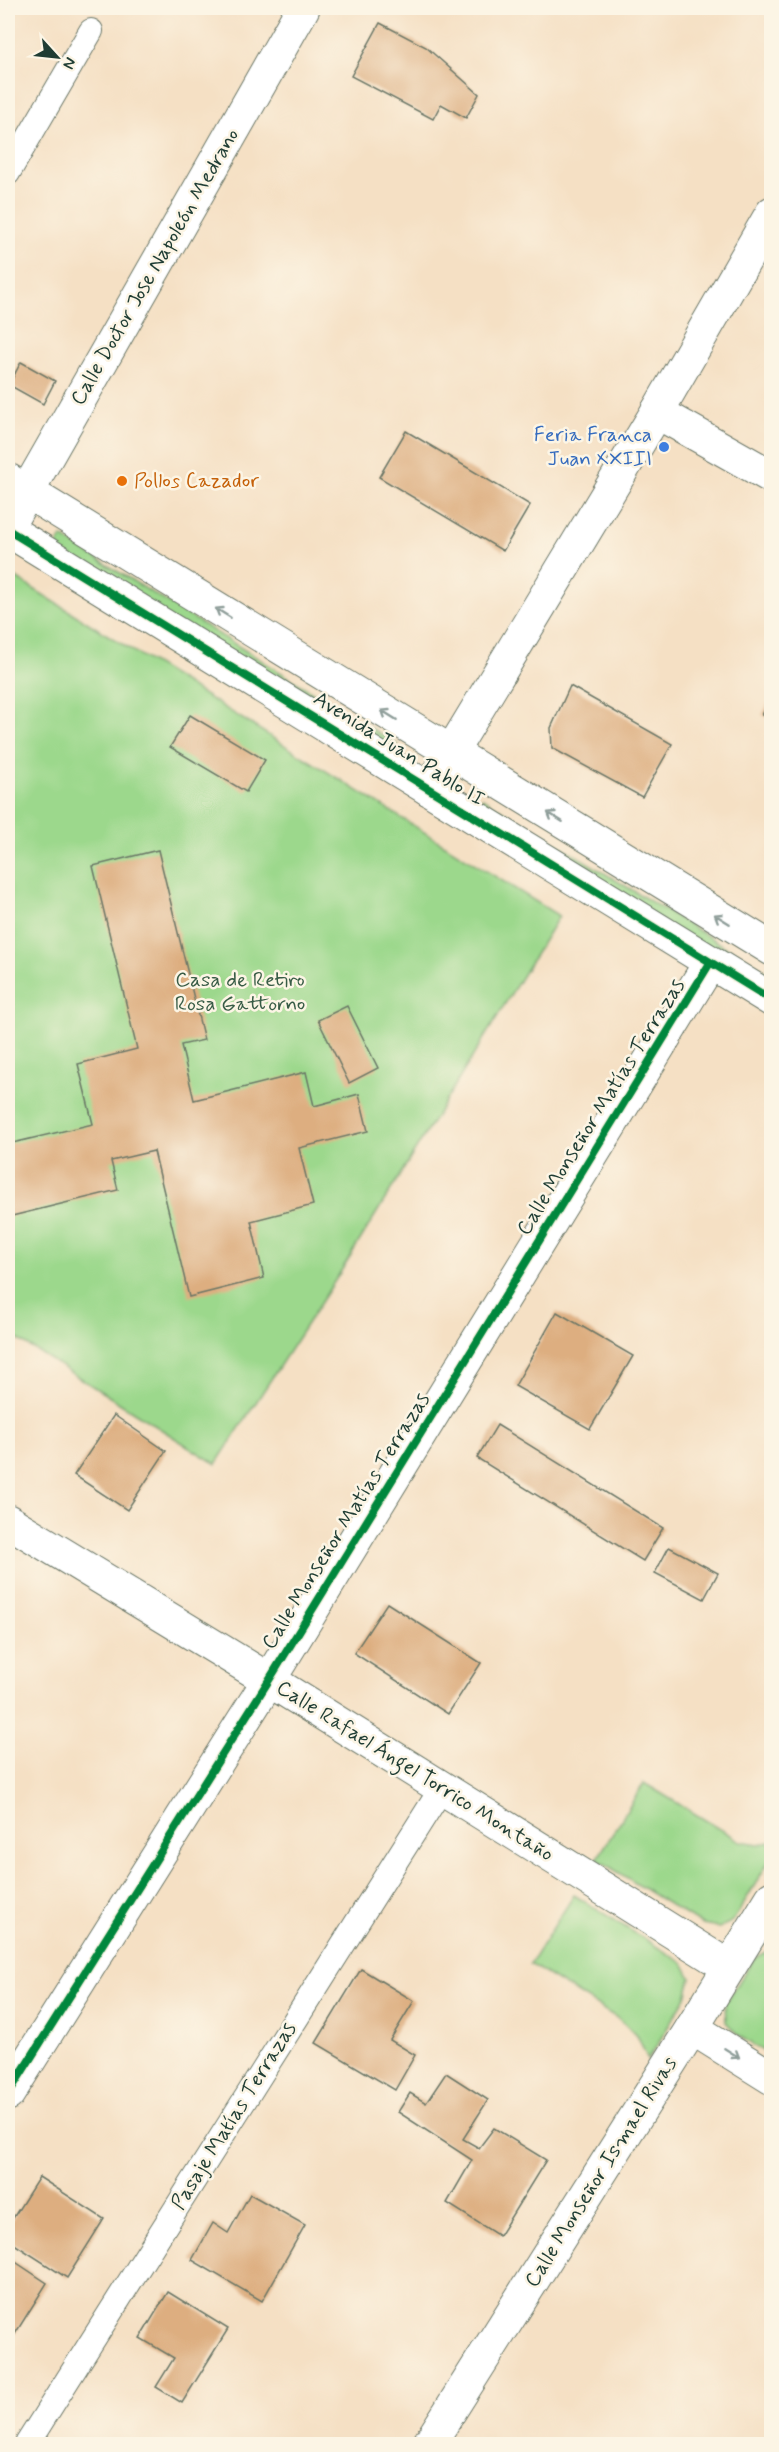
<svg xmlns="http://www.w3.org/2000/svg" width="779" height="2452" font-family="Mynerve,sans-serif">
	<rect width="100%" height="100%" fill="#fcf5e5"/>
	<filter id="ink" filterUnits="userSpaceOnUse"><feTurbulence type="fractalNoise" baseFrequency=".0167" numOctaves="2"/><feDisplacementMap in="SourceGraphic" scale="12" xChannelSelector="R" yChannelSelector="G"/><feConvolveMatrix kernelMatrix="1 2 1 2 8 2 1 2 1" color-interpolation-filters="sRGB"/></filter>
	<filter id="wash" filterUnits="userSpaceOnUse"><feTurbulence type="fractalNoise" baseFrequency=".008" numOctaves="4" result="noise"/><feDisplacementMap in="SourceGraphic" scale="24" xChannelSelector="R" yChannelSelector="G"/><feGaussianBlur stdDeviation="1.35" result="paint"/><feColorMatrix in="noise" values="0 0 0 0 0 0 0 0 0 0 0 0 0 0 0 0 0 1.4 0 .05"/><feComposite in="paint" operator="in"/></filter>
	<g filter="url(#wash)">
		<rect width="100%" height="100%" fill="#f5e0c4"/>
		<!-- green -->
		<g fill="#9cd88c" stroke="#5e8a60" stroke-width="1.5">
			<path d="M62,537L398,745L391,756L55,549Z"/>
			<path d="M8,573L559,916L338,1276L216,1464L8,1333Z"/>
			<path d="M482,798L771,975V991L476,809Z"/>
			<path d="M644,1783L740,1841L759,1844L771,1842V1858L733,1921L719,1928L702,1925L597,1859Z"/>
			<path d="M574,1895L683,1963L691,1978L686,1997L648,2060L639,2039L622,2021L530,1964Z"/>
			<path d="M771,1949V2056L739,2036L726,2022L725,2003L754,1959Z"/>
		</g>
		<g id="blocks">
			<!-- building -->
			<g fill="#ddae80">
				<path d="M380,23L426,47L479,94L466,118L441,104L433,119L351,76Z"/>
				<path d="M21,362L55,381L43,404L9,385Z"/>
				<path d="M406,431L530,505L503,551L379,477Z"/>
				<path d="M570,686L672,744L642,797L552,748L551,728Z"/>
				<path d="M772,697V719L762,715Z"/>
				<path d="M190,715L265,760L246,792L170,747Z"/>
				<path d="M158,850L204,1040L181,1045L194,1100L306,1072L314,1106L359,1094L368,1131L299,1148L313,1205L251,1221L264,1278L189,1297L154,1151L111,1161L118,1190L8,1217V1144L93,1124L78,1064L137,1049L93,866Z"/>
				<path d="M347,1006L378,1068L349,1083L318,1020Z"/>
				<path d="M557,1312L633,1356L590,1429L515,1386Z"/>
				<path d="M114,1415L166,1451L127,1510L74,1475Z"/>
				<path d="M497,1425L663,1528L643,1561L477,1458Z"/>
				<path d="M669,1547L718,1573L704,1599L655,1573Z"/>
				<path d="M387,1603L481,1663L448,1714L354,1653Z"/>
				<path d="M361,1969L414,2001L390,2040L415,2055L395,2090L316,2043Z"/>
				<path d="M446,2073L488,2100L463,2139L479,2148L494,2128L546,2160L499,2236L447,2203L472,2160L398,2112L410,2093L426,2103Z"/>
				<path d="M39,2177L104,2219L67,2278L8,2240V2226Z"/>
				<path d="M250,2194L305,2225L262,2301L192,2260L213,2223L228,2233Z"/>
				<path d="M8,2257L47,2283L15,2334L8,2329Z"/>
				<path d="M168,2292L228,2329L182,2403L156,2387L174,2358L140,2338Z"/>
			</g>
		</g>
	</g>
	<g filter="url(#ink)">
		<use href="#blocks" fill-opacity="0" stroke="#6a7666" stroke-width="1.5"/>
		<g fill="none" stroke-linecap="round" stroke-linejoin="round">
			<!-- service casing -->
			<g stroke="#6a7666" stroke-width="26">
				<g id="service">
					<path d="M8,173L91,31"/>
					<path d="M27,2444L442,1788"/>
				</g>
			</g>
			<!-- minor casing -->
			<g stroke="#6a7666" stroke-width="35">
				<g id="minor">
					<path d="M657,412L772,477"/>
					<path d="M8,525L303,8"/>
					<path d="M429,789L657,412L772,213"/>
					<path d="M8,1521L269,1680L729,1967"/>
					<path d="M692,2028L772,2078"/>
					<path d="M8,2094L269,1680L710,963"/>
					<path d="M429,2444L692,2028L772,1898"/>
				</g>
			</g>
			<!-- tertiary casing -->
			<g stroke="#6a7666" stroke-width="35">
				<g id="tertiary">
					<path d="M8,480L772,949"/>
					<path d="M8,530L772,1000"/>
				</g>
			</g>
			<!-- service -->
			<use href="#service" stroke="#fff" stroke-width="24"/>
			<!-- minor -->
			<use href="#minor" stroke="#fff" stroke-width="33"/>
			<!-- tertiary -->
			<use href="#tertiary" stroke="#fff" stroke-width="33"/>
			<!-- cycleway casing -->
			<g stroke="#fcf5e5" stroke-width="11">
				<g id="cycleway">
					<path d="M8,530L772,1000"/>
					<path d="M8,2094L269,1680L710,963"/>
				</g>
			</g>
			<!-- cycleway -->
			<use href="#cycleway" stroke="#00873e" stroke-width="8"/>
		</g>
		<!-- one-way arrows -->
		<defs><path id="oneway-shaft" d="M-6 0H5M1.5-3L5.5 0L1.5 3" fill="none" stroke-width="1.6" stroke-linecap="round" stroke-linejoin="round" transform="scale(1.5)"/></defs>
		<g stroke="#8f9e9a">
			<use href="#oneway-shaft" transform="translate(223 613) rotate(-148)"/>
			<use href="#oneway-shaft" transform="translate(389 715) rotate(-148)"/>
			<use href="#oneway-shaft" transform="translate(555 817) rotate(-148)"/>
			<use href="#oneway-shaft" transform="translate(722 919) rotate(-148)"/>
			<use href="#oneway-shaft" transform="translate(732 2053) rotate(32)"/>
		</g>
	</g>
	<!-- markers -->
	<circle fill="#3f7fe0" stroke="#fcf5e5" stroke-width="2" cx="664" cy="447" r="6"/>
	<circle fill="#e8710a" stroke="#fcf5e5" stroke-width="2" cx="122" cy="481" r="6"/>
	<g text-anchor="middle" dominant-baseline="central" stroke-width="5" stroke-linejoin="round" paint-order="stroke">
		<!-- street labels -->
		<g font-size="21" fill="#1f3d34" stroke="#fcf5e5">
			<text transform="translate(155 267) rotate(-60)">Calle Doctor Jose Napoleón Medrano</text>
			<text transform="translate(399 749) rotate(32)">Avenida Juan Pablo II</text>
			<text transform="translate(601 1107) rotate(-58)">Calle Monseñor Matías Terrazas</text>
			<text transform="translate(346 1521) rotate(-58)">Calle Monseñor Matías Terrazas</text>
			<text transform="translate(415 1771) rotate(32)">Calle Rafael Ángel Torrico Montaño</text>
			<text transform="translate(234 2116) rotate(-58)">Pasaje Matías Terrazas</text>
			<text transform="translate(601 2172) rotate(-58)">Calle Monseñor Ismael Rivas</text>
		</g>
		<!-- shop labels -->
		<g font-size="21" fill="#366cbe" stroke="#fcf5e5" text-anchor="end">
			<text x="652" y="435">Feria Franca<tspan x="652" dy="24">Juan XXIII</tspan></text>
		</g>
		<!-- food labels -->
		<g font-size="21" fill="#c56008" stroke="#fcf5e5" text-anchor="start">
			<text x="134" y="481">Pollos Cazador</text>
		</g>
		<!-- park labels -->
		<g font-size="21" fill="#385c46" stroke="#fcf5e5">
			<text x="240" y="980">Casa de Retiro<tspan x="240" dy="24">Rosa Gattorno</tspan></text>
		</g>
	</g>
	<!-- margin -->
	<rect width="779" height="2452" fill="none" stroke="#fcf5e5" stroke-width="30"/>
	<!-- north arrow -->
	<g transform="translate(57 57) rotate(117)" stroke="#fcf5e5" stroke-width="4.5" paint-order="stroke">
	<path d="M0-4.5L10 22L0 15L-10 22Z" fill="#1f3d34"/>
	<text y="-9" font-size="16" font-weight="bold" text-anchor="middle" fill="#1f3d34">N</text>
	</g>
</svg>
